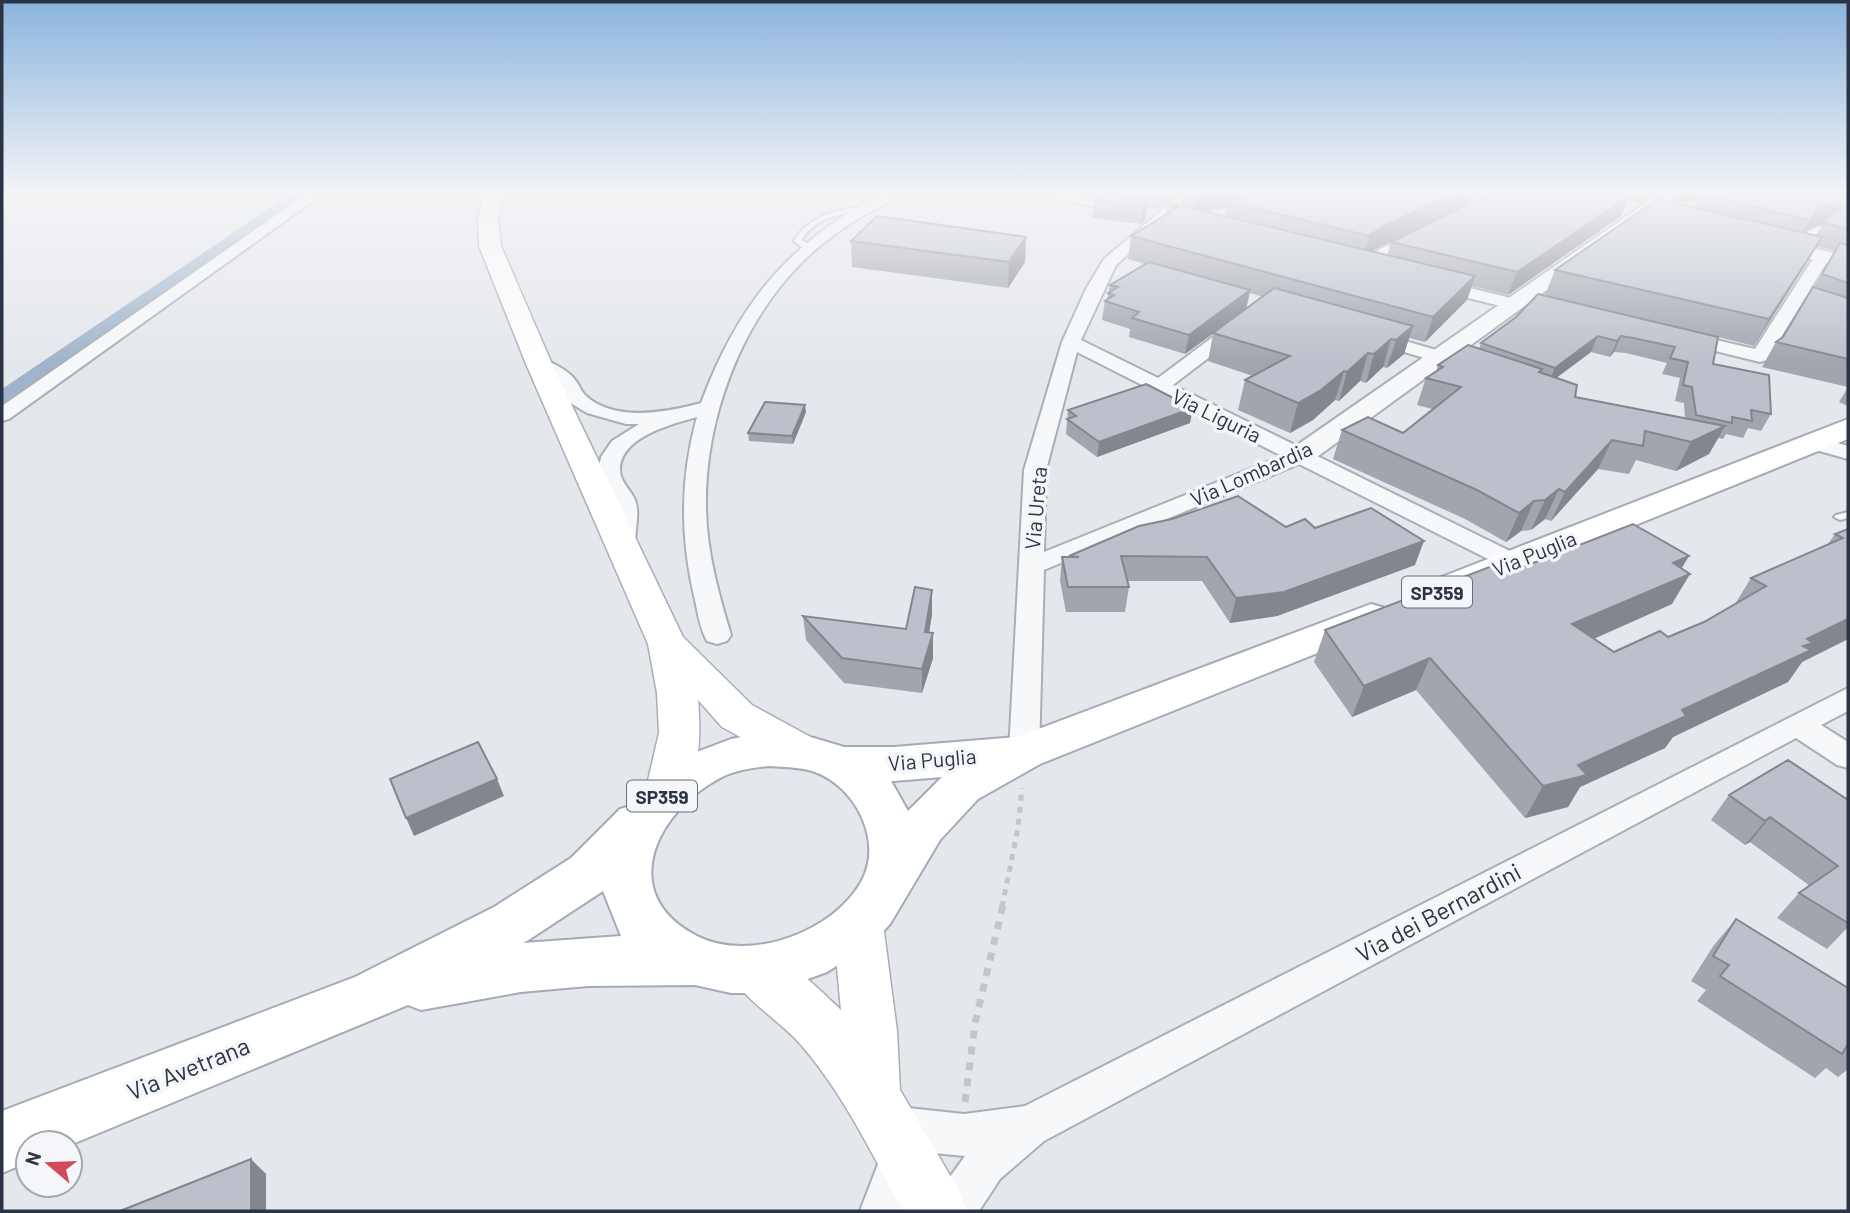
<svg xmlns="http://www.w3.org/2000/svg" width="1850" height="1213" font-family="Barlow,sans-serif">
	<rect width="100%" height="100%" fill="#e4e7ec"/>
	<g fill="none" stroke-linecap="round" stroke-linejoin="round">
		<!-- canal -->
		<path fill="#9fb4cc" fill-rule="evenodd" d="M292,193H309L10,404L2,405V389Z"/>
		<!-- service casing -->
		<g stroke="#a9aeb7" stroke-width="4">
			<g id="service">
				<path d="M863,207L866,209L865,210C840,215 816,216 802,240L812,247V251H806L794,241C810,215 835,210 863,207Z"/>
				<path d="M1823,225L1828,226L1815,235L1805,248H1799L1798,246L1809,231Z"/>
				<path d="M1848,512V518L1840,520L1834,517L1836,515Z"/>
			</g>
		</g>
		<!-- minor casing -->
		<g stroke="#a9aeb7" stroke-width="4">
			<g id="minor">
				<path d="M308,193H324L9,419L2,421V406Z"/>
				<path d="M882,193H899C890,203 875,209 863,216C842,228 822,243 804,260C740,323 704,421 706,510C707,553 719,595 731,635L727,641L717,644L707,641C700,629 698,614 695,600C680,537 680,479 697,417C672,424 620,437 620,470C620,482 631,490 635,500C640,513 635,530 635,544L632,549H614L611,544L613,505L598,474L601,457L612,441L639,424H626L587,413L569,402L559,384L529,364L539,358C550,361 570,371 576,381C579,385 581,391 585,395C614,423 668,412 701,403C739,302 787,245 882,193Z"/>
				<path d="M1039,193H1067L1128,205L1135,209L1128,213L1046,197Z"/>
				<path d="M1182,193H1197L1116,265L1081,340L1158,378L1233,322H1245L1248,326L1245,330L1173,385L1522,557L1525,562L1522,567H1504L1299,464L1044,570L1039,752L1035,760L1024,763L1013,760L1009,752L1024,470L1062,342L1086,289L1104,259ZM1077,352L1282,456L1044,552L1046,470Z"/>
				<path d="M1475,193H1489L1473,217L1392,255L1373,270H1361L1359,267L1380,249L1463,211Z"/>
				<path d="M1822,252L1830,257L1767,360L1760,362L1675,341L1672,337L1681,332L1755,349L1816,254Z"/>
				<path d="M1437,280L1519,300L1522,304L1513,309L1431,289L1429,285Z"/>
				<path d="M1374,332L1471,360L1474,364L1464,370L1368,341L1365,337L1368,333Z"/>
				<path d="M1813,436L1848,446V459L1805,447L1802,442L1805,437Z"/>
				<path d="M1848,688V711L1821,725L1848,742V768L1837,765L1796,738L1044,1141L1000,1179L979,1211H931L937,1195L965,1156L923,1152L904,1211H860L885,1146L874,1142L868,1127L874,1112L889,1106L964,1114L1025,1106Z"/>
			</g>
		</g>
		<!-- tertiary casing -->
		<g stroke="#a9aeb7" stroke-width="4">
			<g id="tertiary">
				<path d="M1660,193H1680L1310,462H1290L1286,456L1290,450Z"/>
				<path d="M1770,238L1848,256V268L1763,248L1760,244Z"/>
			</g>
		</g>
		<!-- secondary casing -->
		<g stroke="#a9aeb7" stroke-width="3">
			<g id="secondary">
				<path d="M484,193H504L498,218L501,246L552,364L683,637L752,705L818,741L824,752L818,763L803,768L788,763L722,727L698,700C701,734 700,771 684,801L668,806L652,801L646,789L659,733L657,693L648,644L526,364L479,246L478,218Z"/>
				<path d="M858,902L876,909L883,924L897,1031L900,1090L958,1189L967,1211H903C872,1154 844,1095 802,1046C779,1019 742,1000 728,969L736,952L754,946C788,958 815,985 841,1010L833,924L840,909Z"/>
			</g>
		</g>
		<!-- primary casing -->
		<g stroke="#a3abb8" stroke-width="4">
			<g id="primary">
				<path d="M1848,419V439L1460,596L1447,600L1434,596L1428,588L1434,580Z"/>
				<path d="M1371,604L1385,608L1390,617L1385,626L1040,764L978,799L940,840L890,924L872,943L827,972L783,988L757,993H731L695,985L588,986L521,992L421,1010L408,1005L70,1145L28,1143V1162L2,1173V1111L355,977L494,907L571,858L620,809L627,807L646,784L681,758L731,739L768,732L814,738L844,747H894L1017,737ZM768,766C783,767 801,767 815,772C856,787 884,842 861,882C833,932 750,963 697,936C615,894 656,811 722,777C736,770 752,768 768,766ZM942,777L908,811L891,781H894ZM603,891L621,936L523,943L530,939Z"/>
			</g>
		</g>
		<!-- path-far1 -->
		<path stroke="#c2c5cb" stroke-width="5" stroke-dasharray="6 6" stroke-linecap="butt" d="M1002,907L1018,828L1022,788"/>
		<!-- path -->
		<path stroke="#c2c5cb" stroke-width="7" stroke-dasharray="8 8" stroke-linecap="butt" d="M965,1102L975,1023L1003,905"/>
		<!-- service -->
		<use href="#service" fill="#f7f8fa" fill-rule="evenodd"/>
		<!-- minor -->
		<use href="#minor" fill="#f7f8fa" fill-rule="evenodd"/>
		<!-- tertiary -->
		<use href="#tertiary" fill="#f7f8fa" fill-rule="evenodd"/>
		<!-- secondary -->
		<use href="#secondary" fill="#fff" fill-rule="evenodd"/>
		<!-- primary -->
		<use href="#primary" fill="#fff" fill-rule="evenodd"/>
	</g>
	<!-- wall -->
	<g fill="#a1a5ae" fill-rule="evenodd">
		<path d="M1117,193H1178L1159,209L1147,207L1145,220L1141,224L1092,218L1094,200L1117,196Z"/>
		<path d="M1183,193H1472L1462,208L1481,198L1485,193H1656L1640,203L1628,201L1621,216L1508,295L1472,286L1467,300L1425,342L1409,338L1404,354L1387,368L1383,367L1366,383L1360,381L1339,401L1335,400L1313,420L1290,433L1238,410L1245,380L1253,376L1208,361L1213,334L1185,354L1129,337L1130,329L1102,320L1105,301L1107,300L1110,285L1145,264L1128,259L1131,236L1166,215L1167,205L1181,206ZM1227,208L1225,216L1205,211ZM1419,228L1391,242L1387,255L1372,251L1379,247ZM1250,293L1263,297L1246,309Z"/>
		<path d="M1676,193H1848V406L1839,402L1848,387L1762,367L1776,342L1783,337L1836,251L1817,246L1808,261L1754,346L1718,337L1713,364L1771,414L1761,431L1748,428L1743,438L1726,434L1723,439L1718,438L1709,454L1676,471L1636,460L1629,474L1598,469L1551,521L1545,519L1531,530L1521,531L1506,542L1465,519L1333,459L1342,430L1403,433L1432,409L1417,405L1426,378L1436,372L1438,365L1479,349L1481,343L1545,295L1555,270L1672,202ZM1692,201H1696L1693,207L1675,203ZM1822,225L1816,235L1805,233L1808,229ZM1591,352L1610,357L1614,352L1626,353L1667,363L1662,374L1680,378L1675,401L1684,403L1685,418L1575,397L1556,378Z"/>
		<path d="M1026,237L1025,262L1008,288L852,267L851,241Z"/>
		<path d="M1068,410L1190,423L1097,457L1066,434Z"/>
		<path d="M806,412L793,444L749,441L748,433Z"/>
		<path d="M1286,527L1315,528L1415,565L1277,616L1230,623L1202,581H1127L1129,587L1125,612H1066L1060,581L1062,557H1069V556Z"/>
		<path d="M1848,529V639L1802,662L1788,682L1673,737L1665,748L1580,787L1568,807L1525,818L1416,690L1352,717L1314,662L1325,630L1505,574L1681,568L1672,604L1594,639L1614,652L1668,637L1704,622L1735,604L1751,578L1828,544L1835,534Z"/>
		<path d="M932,590V614L929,633L933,658L922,693L844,683L806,640L803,616L906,629Z"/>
		<path d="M1729,795L1848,800V927L1827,949L1777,918L1799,893L1810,886L1750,842L1745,845L1711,820Z"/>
		<path d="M1736,919L1848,988V1069L1838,1077L1826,1068L1815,1078L1697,1001L1706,990L1691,981L1714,945Z"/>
	</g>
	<!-- shaded-wall -->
	<g fill="#83868d">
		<path d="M1162,193H1178L1159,209Z"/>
		<path d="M1196,193H1313L1228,202L1227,208L1193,213Z"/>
		<path d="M1458,193H1472L1461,209L1379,247L1363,258L1369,236L1385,225Z"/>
		<path d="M1645,193H1656L1640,203Z"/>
		<path d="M1676,193H1793L1699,194L1696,201L1672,203Z"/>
		<path d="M1630,196L1621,216L1508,295L1517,272Z"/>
		<path d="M1148,202L1145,220L1141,224L1143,206Z"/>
		<path d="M1840,202L1829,223H1823L1822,225L1808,229L1798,241L1810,220L1819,207Z"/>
		<path d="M1026,237L1025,262L1008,288L1009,262Z"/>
		<path d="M1822,237L1808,261L1754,346L1769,319Z"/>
		<path d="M1475,276L1467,300L1425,342L1433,317Z"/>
		<path d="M1250,290L1246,309L1185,354L1189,335Z"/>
		<path d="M1413,326L1404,354L1387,368L1396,340Z"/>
		<path d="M1598,336L1591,352L1548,384L1555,368Z"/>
		<path d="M1621,336L1614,352L1610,357L1617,341Z"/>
		<path d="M1391,339L1383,367L1366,383L1374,354Z"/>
		<path d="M1368,353L1360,381L1339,401L1347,372Z"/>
		<path d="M1344,371L1335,400L1313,420L1290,433L1298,403Z"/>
		<path d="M805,405L806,412L793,444L792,436Z"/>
		<path d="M1193,408L1190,423L1097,457L1099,442Z"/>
		<path d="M1725,426L1709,454L1676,471L1691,442Z"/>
		<path d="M1612,440L1598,469L1551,521L1565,492Z"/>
		<path d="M1559,489L1545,519L1531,530L1545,500Z"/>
		<path d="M1534,501L1521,531L1506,542L1519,513Z"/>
		<path d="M1424,541L1415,565L1277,616L1230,623L1236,598Z"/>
		<path d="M1689,556L1674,581L1690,574L1672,604L1556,655L1572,624L1673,563Z"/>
		<path d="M932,590V614L925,657V632Z"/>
		<path d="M1848,619V639L1802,662L1788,682L1673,737L1665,748L1580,787L1568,807L1525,818L1543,786L1578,765L1682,710L1807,639Z"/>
		<path d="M933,633V658L922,693V669Z"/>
		<path d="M1430,658L1416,690L1352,717L1364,686Z"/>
		<path d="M497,779L504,796L414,836L406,818Z"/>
		<path d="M1770,817L1750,842L1745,845L1765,821Z"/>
		<path d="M251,1159L266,1174V1211H251Z"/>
	</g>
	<!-- building -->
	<g fill="#bbc0ca" stroke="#83868d" stroke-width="2">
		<path d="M1103,193L1148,202L1143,206L1094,200Z"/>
		<path d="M1268,193H1458L1385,225L1369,236L1228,202Z"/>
		<path d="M1485,193H1615L1630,196L1517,272L1391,242L1481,198Z"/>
		<path d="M1713,193H1848V229L1823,223L1841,207L1840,202L1819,207L1810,220L1699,194Z"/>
		<path d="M1658,199L1822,237L1769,319L1555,270Z"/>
		<path d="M1170,203L1475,276L1433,317L1131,236L1179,207L1167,205Z"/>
		<path d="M877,216L1026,237L1009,262L851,241Z"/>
		<path d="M1840,243L1848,245V283L1822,274Z"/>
		<path d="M1149,262L1250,290L1189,335L1132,318L1139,312L1105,301L1114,295L1108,293L1118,287L1110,285Z"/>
		<path d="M1813,287L1848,298V359L1776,342L1783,337Z"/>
		<path d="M1274,288L1413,326L1396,340L1391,339L1374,354L1368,353L1347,372L1344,371L1321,390L1298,403L1245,380L1290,356L1213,333Z"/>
		<path d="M1538,294L1718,337L1713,364L1769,375L1771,414L1751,410L1752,421L1732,417V423L1696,415L1692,387L1683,385L1688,362L1670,358L1675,347L1633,338L1621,336L1617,341L1598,336L1555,368L1481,343L1516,317Z"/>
		<path d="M1468,345L1542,369L1539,372L1577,385L1575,397L1725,426L1691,442L1645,431L1643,446L1612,440L1565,492L1559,489L1545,500L1534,501L1519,513L1477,490L1342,430L1368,417L1403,433L1461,387L1426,378L1443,367L1438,365Z"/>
		<path d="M1146,384L1193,408L1099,442L1067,419L1076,416L1068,410Z"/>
		<path d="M765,402L805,405L792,436L748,433Z"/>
		<path d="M1238,496L1286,527L1305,519L1315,528L1371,508L1424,541L1284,592L1236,598L1207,557L1121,556L1129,587H1068L1062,557H1079L1069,556L1139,526L1172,519Z"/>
		<path d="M1633,524L1689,556L1673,563L1690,574L1572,624L1614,652L1660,631L1668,637L1704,622L1766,586L1751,578L1843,538L1835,534L1848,529V619L1807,639L1813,643L1803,646L1811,650L1682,710L1686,716L1578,765L1587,775L1543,786L1430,658L1364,686L1325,630L1492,566L1505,574Z"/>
		<path d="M915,587L932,590L925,632L933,633L922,669L842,658L803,616L906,629Z"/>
		<path d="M478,742L497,779L406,818L390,779Z"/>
		<path d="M1788,760L1848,800V923L1799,893L1838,866L1770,817L1765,821L1729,795Z"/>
		<path d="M1736,919L1848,988V1044L1842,1054L1720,976L1729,965L1713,956Z"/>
		<path d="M251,1159V1211H120Z"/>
	</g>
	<!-- sky -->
	<linearGradient id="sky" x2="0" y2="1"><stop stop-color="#8bb4dd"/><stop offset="0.53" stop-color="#f3f4f6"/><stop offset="1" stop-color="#f3f4f6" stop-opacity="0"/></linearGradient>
	<rect width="1850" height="363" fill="url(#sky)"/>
	<g text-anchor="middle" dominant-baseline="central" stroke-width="7" stroke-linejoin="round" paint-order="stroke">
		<!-- shield labels -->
		<g fill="#f4f6f9" stroke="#676e7b" stroke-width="2">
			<rect x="1402" y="576.5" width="70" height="31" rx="5"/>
			<rect x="627" y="780.5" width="70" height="31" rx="5"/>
		</g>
		<g font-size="19" font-weight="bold" fill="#2b3445">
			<text x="1437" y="592">SP359</text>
			<text x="662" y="796">SP359</text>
		</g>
		<!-- street labels -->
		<g font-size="21" fill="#2b3445" stroke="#f4f6f9">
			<text transform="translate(1217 415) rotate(26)">Via Liguria</text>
			<text transform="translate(1251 473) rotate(-24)">Via Lombardia</text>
			<text transform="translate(1035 508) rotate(-85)">Via Ureta</text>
			<text transform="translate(1534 553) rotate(-22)">Via Puglia</text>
			<text transform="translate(932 759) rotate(-5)">Via Puglia</text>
		</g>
		<!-- near-street labels -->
		<g font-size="24" fill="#2b3445" stroke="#f4f6f9">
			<text transform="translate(1438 912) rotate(-28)">Via dei Bernardini</text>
			<text transform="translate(188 1068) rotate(-22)">Via Avetrana</text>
		</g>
	</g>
	<!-- border -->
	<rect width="1850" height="1213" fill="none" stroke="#2b3445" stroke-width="7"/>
	<!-- north arrow -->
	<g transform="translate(49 1164) rotate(289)"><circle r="33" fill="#f4f6f9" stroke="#a4a8b1" stroke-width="2"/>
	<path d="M0-5L12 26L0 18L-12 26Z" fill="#d1495b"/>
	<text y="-10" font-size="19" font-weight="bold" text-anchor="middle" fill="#2b3445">N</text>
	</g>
</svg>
